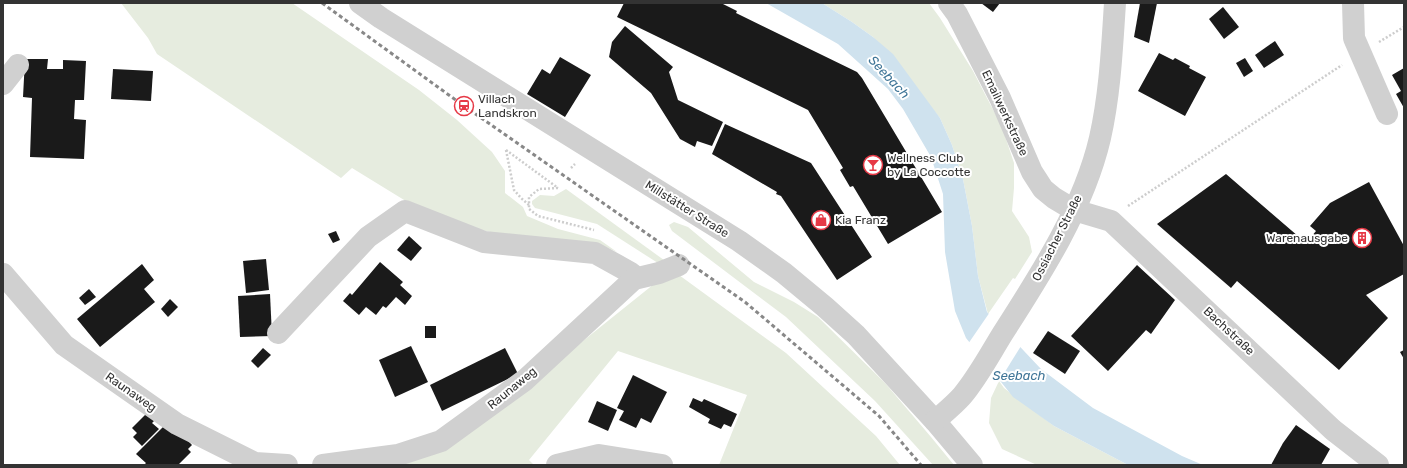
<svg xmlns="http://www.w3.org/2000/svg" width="1407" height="468" font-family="Rubik,sans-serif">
	<rect width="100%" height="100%" fill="#fff"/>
	<!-- green -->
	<g fill="#e6ecdf">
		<path d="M121,3H292L419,90L457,120L492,152L505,171V193L523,207L527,216L558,229L600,240L617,252L599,244L529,241L473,228L409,203L352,168L341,178L157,54L148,38Z"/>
		<path d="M822,3H929L940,18L973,71L1002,127L1014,163V188L1012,211L1029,237L1032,252L1015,279L1013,278L988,314L978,276L972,226L963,179L952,145L940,118L873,37L852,22Z"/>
		<path d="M566,189L668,263L661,265L597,224L543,210L535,208L532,204V201L540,195L554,196Z"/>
		<path d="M674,222L688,227L754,282L794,302L818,317L885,383L931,437L954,465H933L875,401L786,317L672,231L669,225Z"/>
		<path d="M679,275L786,353L876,436L900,465H719L747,395L618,351L529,460L534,465H386L543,373L654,284Z"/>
		<path d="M999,381L1004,388L1054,426L1128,465H1037L1002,449L989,423L991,398Z"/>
	</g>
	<!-- water -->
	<path fill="#cfe2ee" d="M766,3H822L852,22L873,37L893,54L940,118L952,145L963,179L972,226L978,276L987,312L1041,369L1093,408L1182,456L1203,465H1128L1054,426L1013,397L966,338L955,311L945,252L943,194L931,157L903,109L888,89L838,44Z"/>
	<!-- pier -->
	<path fill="#fff" d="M990,312L1021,346L998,383L968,344Z"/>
	<!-- building -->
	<g fill="#1a1a1a">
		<path d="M624,3H721L737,11L736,13L857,72L862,78L942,212L888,244L853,186L850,187L840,170L843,168L808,110L617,17Z"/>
		<path d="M981,3H1000L993,12Z"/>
		<path d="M1140,3H1157L1149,43L1134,37Z"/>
		<path d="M1223,7L1239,27L1224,39L1209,19Z"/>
		<path d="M625,26L673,67L669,72L678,100L723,122L712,146L697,141L695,147L680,139L651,93L609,57L612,42Z"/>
		<path d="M1275,41L1284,55L1264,68L1255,55Z"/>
		<path d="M1159,53L1173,60L1175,58L1190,66L1189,68L1206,77L1185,116L1138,91Z"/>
		<path d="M560,57L591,75L565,117L527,94L542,69L550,74Z"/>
		<path d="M1245,58L1253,71L1244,77L1236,63Z"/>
		<path d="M25,59H48L47,69H63V60L86,61L84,100H75L74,119L86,120L84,159L30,157L32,98L23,97Z"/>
		<path d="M1404,68V108L1396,94L1401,91L1392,75Z"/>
		<path d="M113,69L153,71L151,101L111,99Z"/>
		<path d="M725,124L811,163L872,257L837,280L781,196L776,194L777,192L712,154Z"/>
		<path d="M1226,174L1306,243L1316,231L1310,226L1330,203L1369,182L1404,246V274L1366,295L1388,318L1339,370L1237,281L1231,288L1157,224Z"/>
		<path d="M336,231L340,240L333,243L328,234Z"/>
		<path d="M409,236L422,248L411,261L397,250Z"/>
		<path d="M266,259L269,290L246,293L243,261Z"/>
		<path d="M380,262L403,282L400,285L412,296L405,305L396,297L386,308L383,306L376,315L366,307L359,315L343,301L350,293L352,295Z"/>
		<path d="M142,264L154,280L144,289L155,302L100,347L77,319Z"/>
		<path d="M1137,265L1175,300L1151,334L1146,330L1108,371L1071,336Z"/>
		<path d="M89,289L96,297L85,305L79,298Z"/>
		<path d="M270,294L272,336L240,337L238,296Z"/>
		<path d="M170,299L178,307L168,317L161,309Z"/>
		<rect x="425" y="326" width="11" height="12"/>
		<path d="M1048,331L1080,351L1065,374L1033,353Z"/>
		<path d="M411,346L428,382L395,397L379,360Z"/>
		<path d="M263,348L271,355L258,368L251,361Z"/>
		<path d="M505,348L518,374L442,411L430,385Z"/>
		<path d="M1404,350V359L1400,352Z"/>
		<path d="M633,375L667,392L651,423L641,418L636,428L619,420L624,411L617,408Z"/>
		<path d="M693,398L702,402L704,399L737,414L731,427L724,424L721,429L708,423L710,419L689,407Z"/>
		<path d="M597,401L617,410L608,431L588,422Z"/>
		<path d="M149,411L157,418L152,423L159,429L142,446L133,437L137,433L132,428Z"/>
		<path d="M169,421L192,445L188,449L191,452L178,465H144L146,463L136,454Z"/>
		<path d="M1296,425L1330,449L1321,465H1271L1283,443Z"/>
	</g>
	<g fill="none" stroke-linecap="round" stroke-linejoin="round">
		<!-- path -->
		<g stroke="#cdcdcd" stroke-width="2.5" stroke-dasharray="2 2" stroke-linecap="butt">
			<path d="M1379,42L1404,27"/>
			<path d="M506,150L558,188"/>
			<path d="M506,150L514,190L521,198L529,205"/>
			<path d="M571,168L575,164"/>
			<path d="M558,188L539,189L529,197V209L538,216L594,230"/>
			<path d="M1128,206L1342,65"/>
		</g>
		<!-- minor -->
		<g stroke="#d0d0d0" stroke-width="22">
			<path d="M360,3L381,18L739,241L784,273L825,307L856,335L935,421L972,465"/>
			<path d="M949,3L957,14L1000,98L1032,172L1043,189L1054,198L1074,210L1111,221L1333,430L1378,465"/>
			<path d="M1353,3L1354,38L1387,114"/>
			<path d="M3,84L18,65"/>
			<path d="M3,274L64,345L177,424L255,463L287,465"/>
			<path d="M278,333L368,237L405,211L484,242L595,253L631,273L634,279"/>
			<path d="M935,421C944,413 954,405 962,396C978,377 990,354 1003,333C1041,274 1084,207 1100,138C1110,94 1112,48 1115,3"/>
			<path d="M323,465L398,455L441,441L525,380L634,279L659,273L679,265"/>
			<path d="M557,465L599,455L662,465"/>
		</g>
		<!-- rail -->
		<path stroke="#888" stroke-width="3" stroke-dasharray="4 3" stroke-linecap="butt" d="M322,3L464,106L745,302L879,416L921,465"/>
	</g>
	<!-- icons -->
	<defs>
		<g id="station-ring" transform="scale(1)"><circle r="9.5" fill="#fff" stroke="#e63946" stroke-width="1.5"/><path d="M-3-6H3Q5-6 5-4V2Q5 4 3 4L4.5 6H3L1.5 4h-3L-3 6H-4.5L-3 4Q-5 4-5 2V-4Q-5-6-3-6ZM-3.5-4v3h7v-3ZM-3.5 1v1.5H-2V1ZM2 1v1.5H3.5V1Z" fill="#e63946"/></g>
		<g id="bar-ring" transform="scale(1)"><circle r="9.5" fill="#fff" stroke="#e63946" stroke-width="1.5"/><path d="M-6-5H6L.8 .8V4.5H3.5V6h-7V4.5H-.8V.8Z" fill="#e63946"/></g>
		<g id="shop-ring" transform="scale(1)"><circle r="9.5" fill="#fff" stroke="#e63946" stroke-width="1.5"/><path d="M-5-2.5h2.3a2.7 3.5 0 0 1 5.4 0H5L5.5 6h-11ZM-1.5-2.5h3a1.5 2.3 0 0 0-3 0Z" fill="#e63946"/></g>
		<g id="building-ring" transform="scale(1)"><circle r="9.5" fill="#fff" stroke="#e63946" stroke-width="1.5"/><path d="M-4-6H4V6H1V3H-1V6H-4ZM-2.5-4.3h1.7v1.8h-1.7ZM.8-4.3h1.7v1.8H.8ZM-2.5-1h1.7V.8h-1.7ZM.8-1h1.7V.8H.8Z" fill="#e63946"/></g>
	</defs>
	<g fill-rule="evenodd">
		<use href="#station-ring" x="464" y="106"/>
		<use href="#bar-ring" x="873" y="165"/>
		<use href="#shop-ring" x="821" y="220"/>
		<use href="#building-ring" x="1362" y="238"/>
	</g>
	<g text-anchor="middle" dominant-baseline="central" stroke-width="4" stroke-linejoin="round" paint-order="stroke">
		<!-- poi labels -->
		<g font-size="12" fill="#333" stroke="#fff" text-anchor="start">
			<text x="478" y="99">Villach<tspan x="478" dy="14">Landskron</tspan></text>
			<text x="887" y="158">Wellness Club<tspan x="887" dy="14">by La Coccotte</tspan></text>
			<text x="835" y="220">Kia Franz</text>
			<text x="1348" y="238" text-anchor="end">Warenausgabe</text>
		</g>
		<!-- street labels -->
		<g font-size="12" fill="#333" stroke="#fff">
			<text transform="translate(1005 113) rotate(65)">Emailwerkstraße</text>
			<text transform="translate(687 209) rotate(32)">Millstätter Straße</text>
			<text transform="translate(1057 238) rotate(-63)">Ossiacher Straße</text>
			<text transform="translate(1229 331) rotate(43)">Bachstraße</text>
			<text transform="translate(512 388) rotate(-39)">Raunaweg</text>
			<text transform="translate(131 392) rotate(35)">Raunaweg</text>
		</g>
		<!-- water labels -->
		<g font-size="13" font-style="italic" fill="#3f7597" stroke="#fff">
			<text transform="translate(889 77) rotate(47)">Seebach</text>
			<text x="1019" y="375">Seebach</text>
		</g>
	</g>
	<!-- border -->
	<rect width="1407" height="468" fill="none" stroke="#333333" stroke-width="8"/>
</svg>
